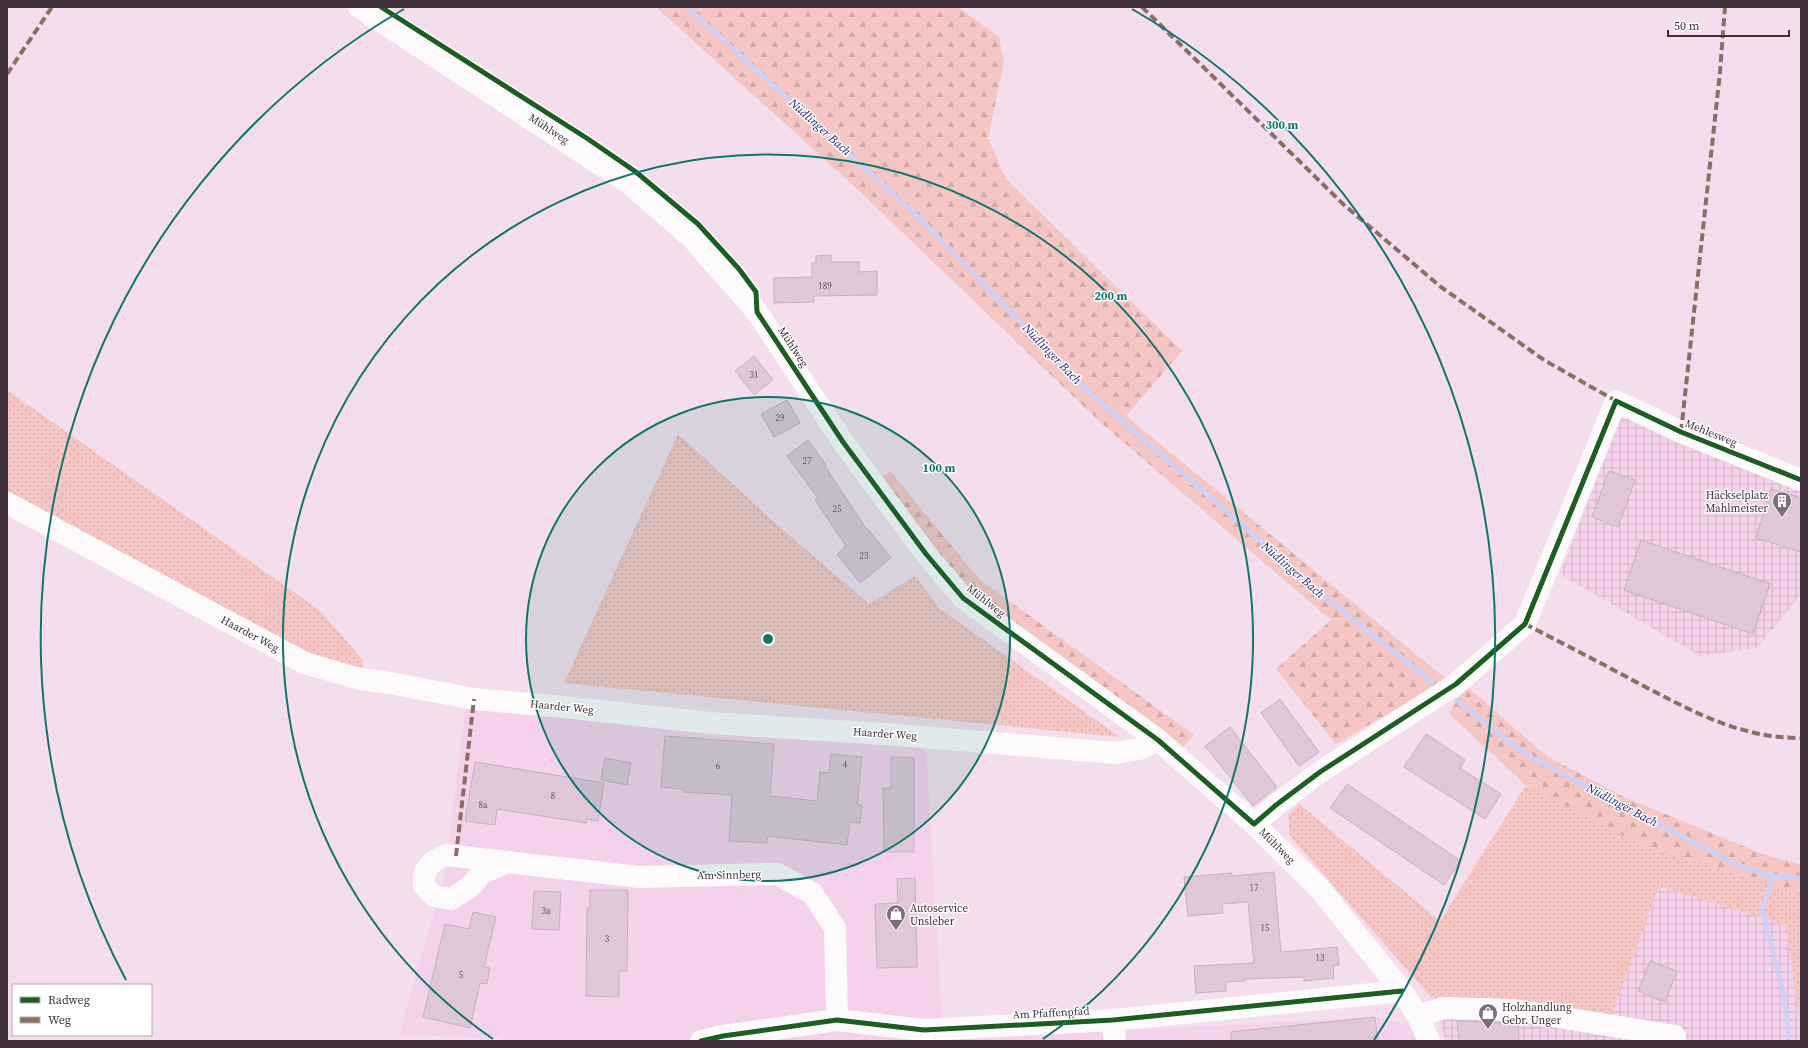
<svg xmlns="http://www.w3.org/2000/svg" width="1808" height="1048" font-family="'Source Serif 4',serif">
	<defs>
		<pattern id="industrial-grid" width="8" height="8" patternUnits="userSpaceOnUse"><rect width="8" height="8" fill="#f5d2eb"/><path d="M0 4h8M4 0v8" fill="none" stroke="#d3b5ca"/></pattern>
		<pattern id="grass-dots" width="8" height="8" patternUnits="userSpaceOnUse"><rect width="8" height="8" fill="#f5c6c3"/><path d="M2 2h.1M6 6h.1" fill="none" stroke="#d3aaa8" stroke-width="1.8" stroke-linecap="round"/></pattern>
		<pattern id="forest-firs" width="22" height="20" patternUnits="userSpaceOnUse"><rect width="22" height="20" fill="#f5c6c3"/><path d="M5 1l3.5 6h-7zM16 11l3.5 6h-7z" fill="#d3aaa8"/></pattern>
	</defs>
	<rect width="100%" height="100%" fill="#f4deee"/>
	<!-- built -->
	<path fill="#f5d2eb" d="M466,702L926,747L943,1040L1375,1017L1413,1027L1418,1041H501V1038L399,1035L445,874Z"/>
	<!-- industrial -->
	<g fill="url(#industrial-grid)">
		<path d="M1624,409L1801,477V594L1757,648L1700,656L1560,574Z"/>
		<path d="M1659,886L1785,925L1801,1026V1041H1446L1430,996L1513,1001L1610,1017Z"/>
	</g>
	<!-- grass -->
	<g fill="url(#grass-dots)">
		<path d="M7,390L318,609L363,660L360,678L7,502Z"/>
		<path d="M678,434L774,522L869,604L915,576L940,609L1120,737L564,683Z"/>
		<path d="M1526,785L1643,846L1789,890L1801,891V1026L1785,925L1659,886L1611,1017L1513,1001L1430,996L1290,836L1288,815L1299,804L1440,921Z"/>
	</g>
	<!-- forest -->
	<g fill="url(#forest-firs)">
		<path d="M656,7H958L999,37L1004,62L988,138L1006,179L1182,351L1126,416L1445,678L1419,696L1336,744L1276,669L1331,620L1099,421L854,186Z"/>
		<path d="M890,471L979,579L1194,735L1180,750L965,586L879,480Z"/>
		<path d="M1469,688L1545,755L1624,797L1760,853L1801,865V891L1789,890L1643,846L1526,785L1449,714L1457,699Z"/>
	</g>
	<g fill="none" stroke-linecap="round" stroke-linejoin="round">
		<!-- stream -->
		<g stroke="#d0cff5" stroke-width="5">
			<path d="M687,7L911,210L1090,393L1325,597L1432,682"/>
			<path d="M1457,701L1525,754L1739,866L1773,876L1801,878"/>
			<path d="M1773,876L1762,909L1785,1000L1789,1041"/>
		</g>
	</g>
	<!-- building -->
	<g fill="#dfc7d9" stroke="#c2b2be">
		<path d="M831,255V262H859V272L877,271V295L814,296V302L774,303V278L812,277V263H816V256Z"/>
		<path d="M754,356L773,380L754,395L735,371Z"/>
		<path d="M787,400L800,423L774,437L761,414Z"/>
		<path d="M808,440L826,465L825,466L867,530L868,529L891,558L860,583L837,554L846,546L815,500L818,498L787,456Z"/>
		<path d="M1609,471L1635,480L1618,527L1592,517Z"/>
		<path d="M1771,489L1801,498V552L1756,538Z"/>
		<path d="M1641,540L1770,584L1753,634L1624,590Z"/>
		<path d="M1280,699L1319,752L1299,766L1261,713Z"/>
		<path d="M1230,727L1277,787L1253,806L1205,746Z"/>
		<path d="M1426,734L1465,760L1460,768L1501,794L1485,819L1404,767Z"/>
		<path d="M665,736L774,744L770,796L817,801L820,772L829,773L831,754L862,757L857,805H862L860,823L850,822L847,845L768,836L767,843L729,841L732,795L684,792V789L661,787Z"/>
		<path d="M891,757L914,758V852H884L883,788H891Z"/>
		<path d="M605,758L631,763L627,785L601,780Z"/>
		<path d="M475,762L604,783L598,821L587,819L586,823L497,809L495,825L465,821Z"/>
		<path d="M1347,784L1461,861L1444,885L1330,808Z"/>
		<path d="M1274,872L1281,952L1337,947L1339,965L1333,966L1334,978L1304,981V977L1245,979V981L1226,982V991L1196,993L1194,966L1254,963L1248,902L1222,904L1223,913L1188,916L1184,877L1232,873V876Z"/>
		<path d="M915,878L917,967L877,968L875,904L898,903L897,879Z"/>
		<path d="M590,890H628L627,971H619V997L586,996L587,908H590Z"/>
		<path d="M534,891L561,892L559,930L532,929Z"/>
		<path d="M473,912L496,917L484,967L490,968L487,984L480,983L470,1028L423,1017L445,924L469,929Z"/>
		<path d="M1650,961L1677,971L1665,1002L1638,991Z"/>
		<path d="M1375,1017L1378,1041H1231V1032Z"/>
		<path d="M1457,1021L1518,1023L1519,1041H1459Z"/>
	</g>
	<g fill="none" stroke-linecap="round" stroke-linejoin="round">
		<!-- minor -->
		<g stroke="#fdfafc" stroke-width="22">
			<path d="M359,7L629,183L692,238L757,312L843,442L926,554L963,598L1158,740L1254,824L1319,888L1402,991L1418,1016L1429,1041"/>
			<path d="M7,503L305,663L360,679L390,683L474,699L564,707L710,723L885,734L1115,753L1139,749L1158,740"/>
			<path d="M1254,824L1276,805L1320,772L1456,684L1525,624L1616,401L1681,432L1801,480"/>
			<path d="M508,862L482,873L470,887L451,899L434,896L424,886C423,867 430,862 446,855L639,877L777,874L812,893L835,928L837,1020"/>
			<path d="M1418,1016L1444,1008L1515,1010L1675,1036"/>
			<path d="M1113,1020L1115,1041"/>
			<path d="M701,1041L723,1036L837,1020L924,1030L1113,1020L1402,991"/>
		</g>
		<!-- quiet -->
		<g stroke="#8d6e63" stroke-width="4" stroke-dasharray="8 4" stroke-linecap="butt">
			<path d="M1142,7L1343,204L1441,287L1544,360L1616,401"/>
			<path d="M7,74L52,7"/>
			<path d="M1681,432L1720,72L1725,7"/>
			<path d="M1525,624C1562,643 1599,662 1636,682C1690,710 1738,738 1801,738"/>
			<path d="M456,856L474,699"/>
		</g>
		<!-- cycleway casing -->
		<g stroke="#fff" stroke-width="8">
			<g id="cycleway">
				<path d="M381,7L588,139L636,172L698,224L739,269L756,292L757,312L843,442L926,554L963,598L1158,740L1254,824L1276,805L1320,772L1456,684L1525,624L1616,401L1681,432L1801,480"/>
				<path d="M701,1041L723,1036L837,1020L924,1030L1113,1020L1402,991"/>
			</g>
		</g>
		<!-- cycleway -->
		<use href="#cycleway" stroke="#1b5e20" stroke-width="5"/>
	</g>
	<!-- distance rings -->
	<circle cx="768" cy="639" r="242" fill="#0f766e" fill-opacity=".12"/>
	<g fill="none" stroke="#0f766e" stroke-width="2">
		<circle cx="768" cy="639" r="242"/>
		<path d="M493 1039A485 485 0 1 1 1043 1039"/>
		<path d="M126 980A727 727 0 0 1 404 9M1132 9A727 727 0 0 1 1374 1040"/>
	</g>
	<!-- icons -->
	<defs>
		<g id="building-pin" transform="scale(1)"><path d="M0 17L-7.5 6A9.5 9.5 0 1 1 7.5 6Z" fill="#7e6d7a" stroke="#fff"/><path d="M-4-6H4V6H1V3H-1V6H-4ZM-2.5-4.3h1.7v1.8h-1.7ZM.8-4.3h1.7v1.8H.8ZM-2.5-1h1.7V.8h-1.7ZM.8-1h1.7V.8H.8Z" fill="#fff"/></g>
		<g id="shop-pin" transform="scale(1)"><path d="M0 17L-7.5 6A9.5 9.5 0 1 1 7.5 6Z" fill="#7e6d7a" stroke="#fff"/><path d="M-5-2.5h2.3a2.7 3.5 0 0 1 5.4 0H5L5.5 6h-11ZM-1.5-2.5h3a1.5 2.3 0 0 0-3 0Z" fill="#fff"/></g>
	</defs>
	<g fill-rule="evenodd">
		<use href="#building-pin" x="1782" y="501"/>
		<use href="#shop-pin" x="896" y="914"/>
		<use href="#shop-pin" x="1488" y="1013"/>
	</g>
	<g text-anchor="middle" dominant-baseline="central" stroke-width="3" stroke-linejoin="round" paint-order="stroke">
		<!-- number labels -->
		<g font-size="9" fill="#675662">
			<text x="825" y="286">189</text>
			<text x="754" y="375">31</text>
			<text x="780" y="418">29</text>
			<text x="807" y="461">27</text>
			<text x="837" y="509">25</text>
			<text x="864" y="556">23</text>
			<text x="845" y="765">4</text>
			<text x="718" y="766">6</text>
			<text x="553" y="796">8</text>
			<text x="483" y="805">8a</text>
			<text x="1254" y="888">17</text>
			<text x="546" y="911">3a</text>
			<text x="1265" y="928">15</text>
			<text x="607" y="939">3</text>
			<text x="1320" y="958">13</text>
			<text x="461" y="975">5</text>
		</g>
		<!-- street labels -->
		<g font-size="11" fill="#3f303b" stroke="#fff">
			<text transform="translate(549 129) rotate(33)">Mühlweg</text>
			<text transform="translate(793 347) rotate(57)">Mühlweg</text>
			<text transform="translate(1711 433) rotate(22)">Mehlesweg</text>
			<text transform="translate(986 601) rotate(38)">Mühlweg</text>
			<text transform="translate(250 634) rotate(28)">Haarder Weg</text>
			<text transform="translate(562 707) rotate(6)">Haarder Weg</text>
			<text transform="translate(885 734) rotate(4)">Haarder Weg</text>
			<text transform="translate(1277 846) rotate(45)">Mühlweg</text>
			<text transform="translate(729 875) rotate(-1)">Am Sinnberg</text>
			<text transform="translate(1051 1013) rotate(-3)">Am Pfaffenpfad</text>
		</g>
		<!-- poi labels -->
		<g font-size="11" fill="#3f303b" stroke="#fff" text-anchor="start">
			<text x="1768" y="495" text-anchor="end">Häckselplatz<tspan x="1768" dy="13">Mahlmeister</tspan></text>
			<text x="910" y="908">Autoservice<tspan x="910" dy="13">Unsleber</tspan></text>
			<text x="1502" y="1007">Holzhandlung<tspan x="1502" dy="13">Gebr. Unger</tspan></text>
		</g>
		<!-- water labels -->
		<g font-size="12" font-style="italic" fill="#28257c" stroke="#fff">
			<text transform="translate(820 127) rotate(42)">Nüdlinger Bach</text>
			<text transform="translate(1052 354) rotate(46)">Nüdlinger Bach</text>
			<text transform="translate(1293 570) rotate(41)">Nüdlinger Bach</text>
			<text transform="translate(1622 805) rotate(28)">Nüdlinger Bach</text>
		</g>
	</g>
	<circle cx="768" cy="639" r="6" fill="#0f766e" stroke="#fff" stroke-width="2"/>
	<g font-size="12" text-anchor="middle" font-weight="bold" fill="#0f766e" stroke="#fff" stroke-width="3" stroke-linejoin="round" paint-order="stroke">
		<text x="1282" y="129">300 m</text>
		<text x="1111" y="300">200 m</text>
		<text x="939" y="472">100 m</text>
	</g>
	<!-- border -->
	<rect width="1808" height="1048" fill="none" stroke="#3f303b" stroke-width="16"/>
	<!-- legend -->
	<rect x="12" y="984" width="140" height="52" fill="#ffffff" stroke="#b2acb1"/>
	<rect x="20" y="997" width="20" height="6" fill="#1b5e20" stroke="#b2acb1"/>
	<text x="48" y="1004" font-size="12" fill="#3f303b">Radweg</text>
	<rect x="20" y="1017" width="20" height="6" fill="#8d6e63" stroke="#b2acb1"/>
	<text x="48" y="1024" font-size="12" fill="#3f303b">Weg</text>
	<!-- scale -->
	<path d="M1668 30v6h121v-6" fill="none" stroke="#3f303b" stroke-width="2"/>
	<text x="1674" y="30" font-size="12" fill="#3f303b" stroke="#ffffff" stroke-width="3" paint-order="stroke">50 m</text>
</svg>
